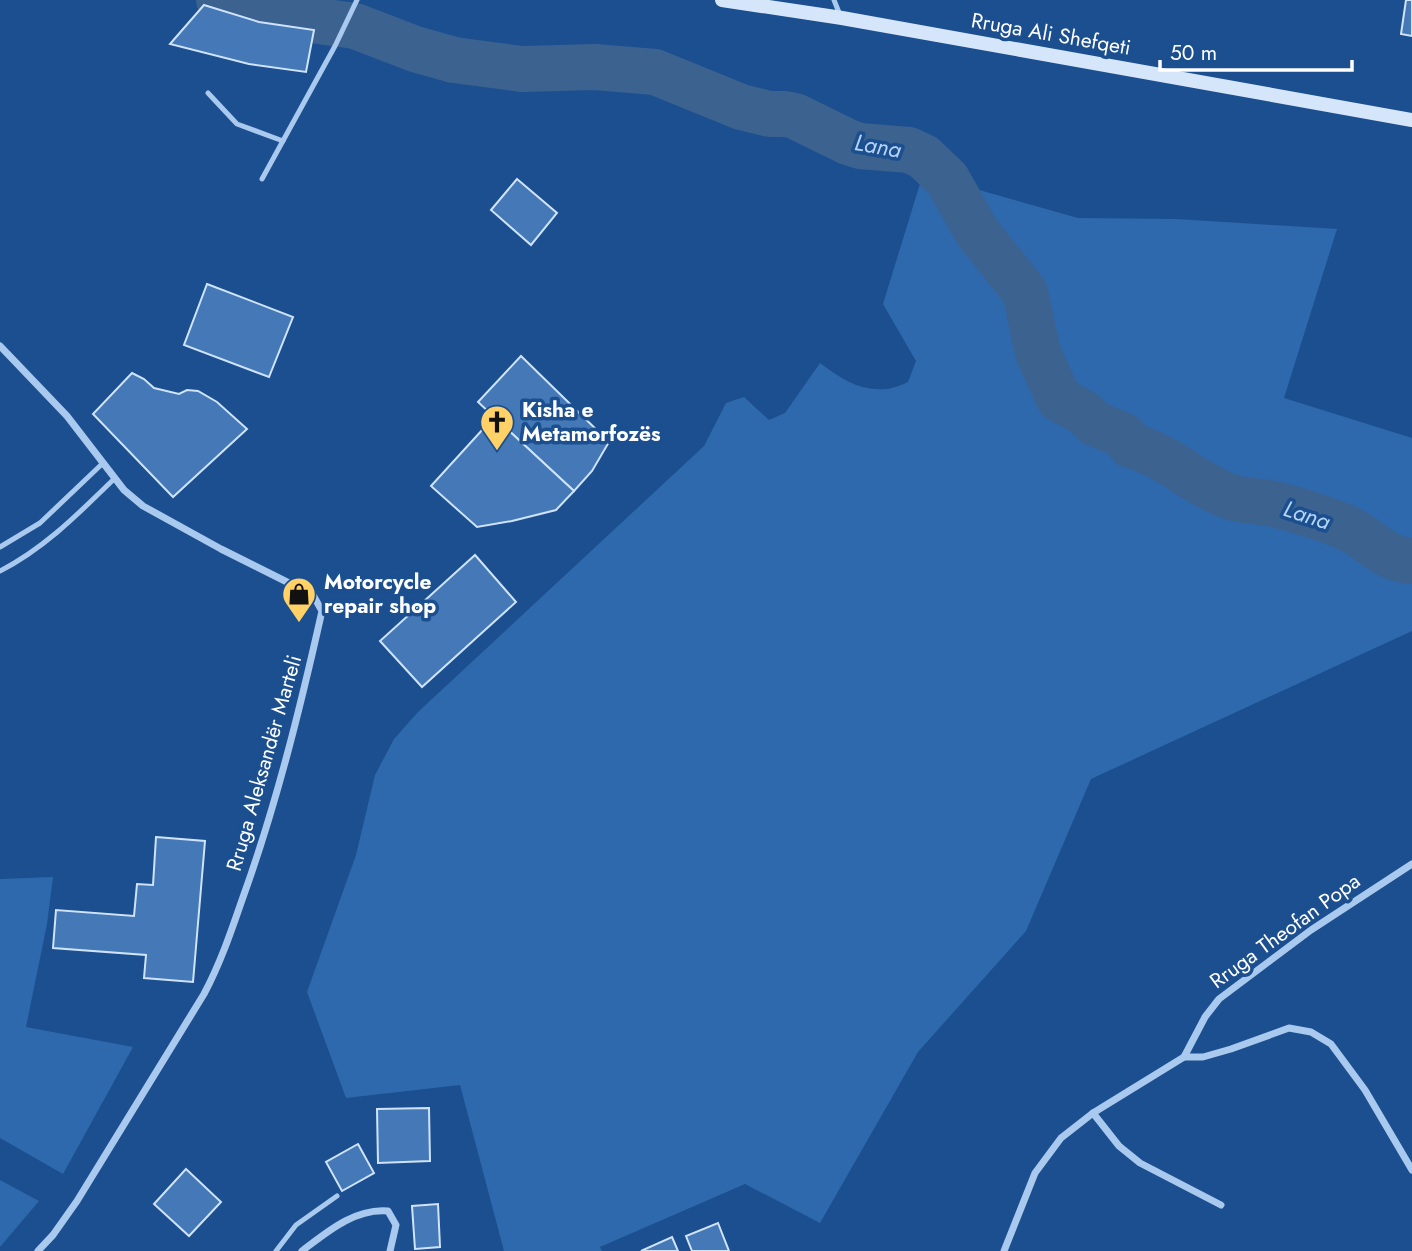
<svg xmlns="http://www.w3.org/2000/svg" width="1412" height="1251" font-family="Jost,sans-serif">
	<rect width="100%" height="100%" fill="#1b4f8f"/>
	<!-- green -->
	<g fill="#2e69ad">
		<path d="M923,174L1078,218L1176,219L1337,229L1284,398L1412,438V631L1091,779L1026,931L918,1052L820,1223L745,1184L600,1247L602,1251H504L460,1085L346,1098L307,992L356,855L375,775L394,739L418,712L704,446L726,403L744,397L769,420L785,413L820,363C847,384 875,399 908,382L916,361L883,304Z"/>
		<path d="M53,877L47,924L26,1027L133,1047L63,1174L0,1138V879Z"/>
		<path d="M0,1180L39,1201L0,1247Z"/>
	</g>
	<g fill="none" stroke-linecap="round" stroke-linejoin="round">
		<!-- river -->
		<path stroke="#3c6290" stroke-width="46" d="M219,0L260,13L355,26L415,49L454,60L522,69L595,67L655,72L741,107L770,114H785L795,116L848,142L860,146L909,150L924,157L947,179L977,232L1025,292L1038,353L1059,399L1084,413L1094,423L1124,436L1130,445C1168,456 1188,478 1221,493C1237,501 1251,500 1268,503C1289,507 1331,520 1351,530C1371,540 1387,561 1412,561"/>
	</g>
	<!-- building -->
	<g fill="#4478b7" stroke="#cfe3fa" stroke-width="2">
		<path d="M1406,0H1412V36L1401,34Z"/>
		<path d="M204,5L259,22L314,30L306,72L249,64L170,44Z"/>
		<path d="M517,179L557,213L531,245L491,210Z"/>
		<path d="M207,284L293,317L269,377L184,345Z"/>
		<path d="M521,356L609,442L592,471L574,491L478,402Z"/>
		<path d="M132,373L144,379L154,388L179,394L187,390L198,391L217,402L247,429L173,497L93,414Z"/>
		<path d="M494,417L574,491L556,510L512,521L477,527L431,486Z"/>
		<path d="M475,555L516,602L422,687L380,641Z"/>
		<path d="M156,837L205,841L193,982L144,978L146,955L53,948L56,910L134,916L137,884L153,885Z"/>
		<path d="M429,1108L430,1161L378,1163L377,1109Z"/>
		<path d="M358,1144L374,1173L342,1191L326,1162Z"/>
		<path d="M186,1169L221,1202L189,1236L154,1204Z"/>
		<path d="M438,1204L440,1247L415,1249L412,1206Z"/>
		<path d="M718,1223L729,1251H692L686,1236Z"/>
		<path d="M672,1237L678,1251H641Z"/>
	</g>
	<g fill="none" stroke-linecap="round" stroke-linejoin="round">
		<!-- service -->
		<g stroke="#a9c9ee" stroke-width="5">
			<path d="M834,0L840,15"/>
			<path d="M208,93L237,124L283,141"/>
			<path d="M262,179L335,46L357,0"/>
			<path d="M0,547L40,523L103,463"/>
			<path d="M0,571C45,548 79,513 115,478"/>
			<path d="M276,1251L296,1225L337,1196"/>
		</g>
		<!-- minor -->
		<g stroke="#a9c9ee" stroke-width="7">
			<path d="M0,346L67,416L124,490L143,506L221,549L313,595L322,611C300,709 276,806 242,900C231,932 220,964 204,994L77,1201L53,1235L38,1251"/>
			<path d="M1184,1057H1203L1231,1049L1289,1028L1311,1032L1331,1044L1365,1090L1412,1170"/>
			<path d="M1093,1113L1119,1146L1140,1163L1221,1205"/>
			<path d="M302,1251C327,1232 355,1208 388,1211L396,1225L390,1251"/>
			<path d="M1004,1251L1035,1173L1061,1138L1093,1113L1184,1057L1205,1017L1219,999L1311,930L1412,864"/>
		</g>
		<!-- secondary -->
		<path stroke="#d6e6fa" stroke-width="14" d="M722,0L842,18L1412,120"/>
	</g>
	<!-- icons -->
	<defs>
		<g id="church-pin" transform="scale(1.75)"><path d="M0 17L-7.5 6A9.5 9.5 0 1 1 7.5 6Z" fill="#ffd166" stroke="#1b4f8f"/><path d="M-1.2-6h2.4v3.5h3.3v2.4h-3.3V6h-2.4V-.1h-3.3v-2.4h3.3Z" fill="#111"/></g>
		<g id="shop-pin" transform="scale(1.75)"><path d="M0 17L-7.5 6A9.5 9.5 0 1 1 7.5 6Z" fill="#ffd166" stroke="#1b4f8f"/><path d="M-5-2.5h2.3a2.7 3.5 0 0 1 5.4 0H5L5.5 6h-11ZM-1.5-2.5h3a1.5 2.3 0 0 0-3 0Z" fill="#111"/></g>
	</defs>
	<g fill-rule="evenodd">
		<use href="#church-pin" x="497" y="422"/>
		<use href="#shop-pin" x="299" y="594"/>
	</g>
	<g text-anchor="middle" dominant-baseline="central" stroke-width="7" stroke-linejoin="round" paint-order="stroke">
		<!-- street labels -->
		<g font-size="21" fill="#fff" stroke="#1b4f8f">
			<text transform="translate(1051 34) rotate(10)">Rruga Ali Shefqeti</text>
			<text transform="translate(264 763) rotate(-74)">Rruga Aleksandër Marteli</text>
			<text transform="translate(1285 931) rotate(-36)">Rruga Theofan Popa</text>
		</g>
		<!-- poi labels -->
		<g font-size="21" font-weight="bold" fill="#fff" stroke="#1b4f8f" text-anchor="start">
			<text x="522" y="410">Kisha e<tspan x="522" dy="24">Metamorfozës</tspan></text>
			<text x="324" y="582">Motorcycle<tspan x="324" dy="24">repair shop</tspan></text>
		</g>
		<!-- water labels -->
		<g font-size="23" font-style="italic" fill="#b5d3f5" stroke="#1b4f8f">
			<text transform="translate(878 146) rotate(10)">Lana</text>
			<text transform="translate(1307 515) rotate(18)">Lana</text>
		</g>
	</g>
	<!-- scale -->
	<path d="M1160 60v10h192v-10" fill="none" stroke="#ffffff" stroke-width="3.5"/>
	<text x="1170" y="60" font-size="21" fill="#ffffff" stroke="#1b4f8f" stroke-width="5" paint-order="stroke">50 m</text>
</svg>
